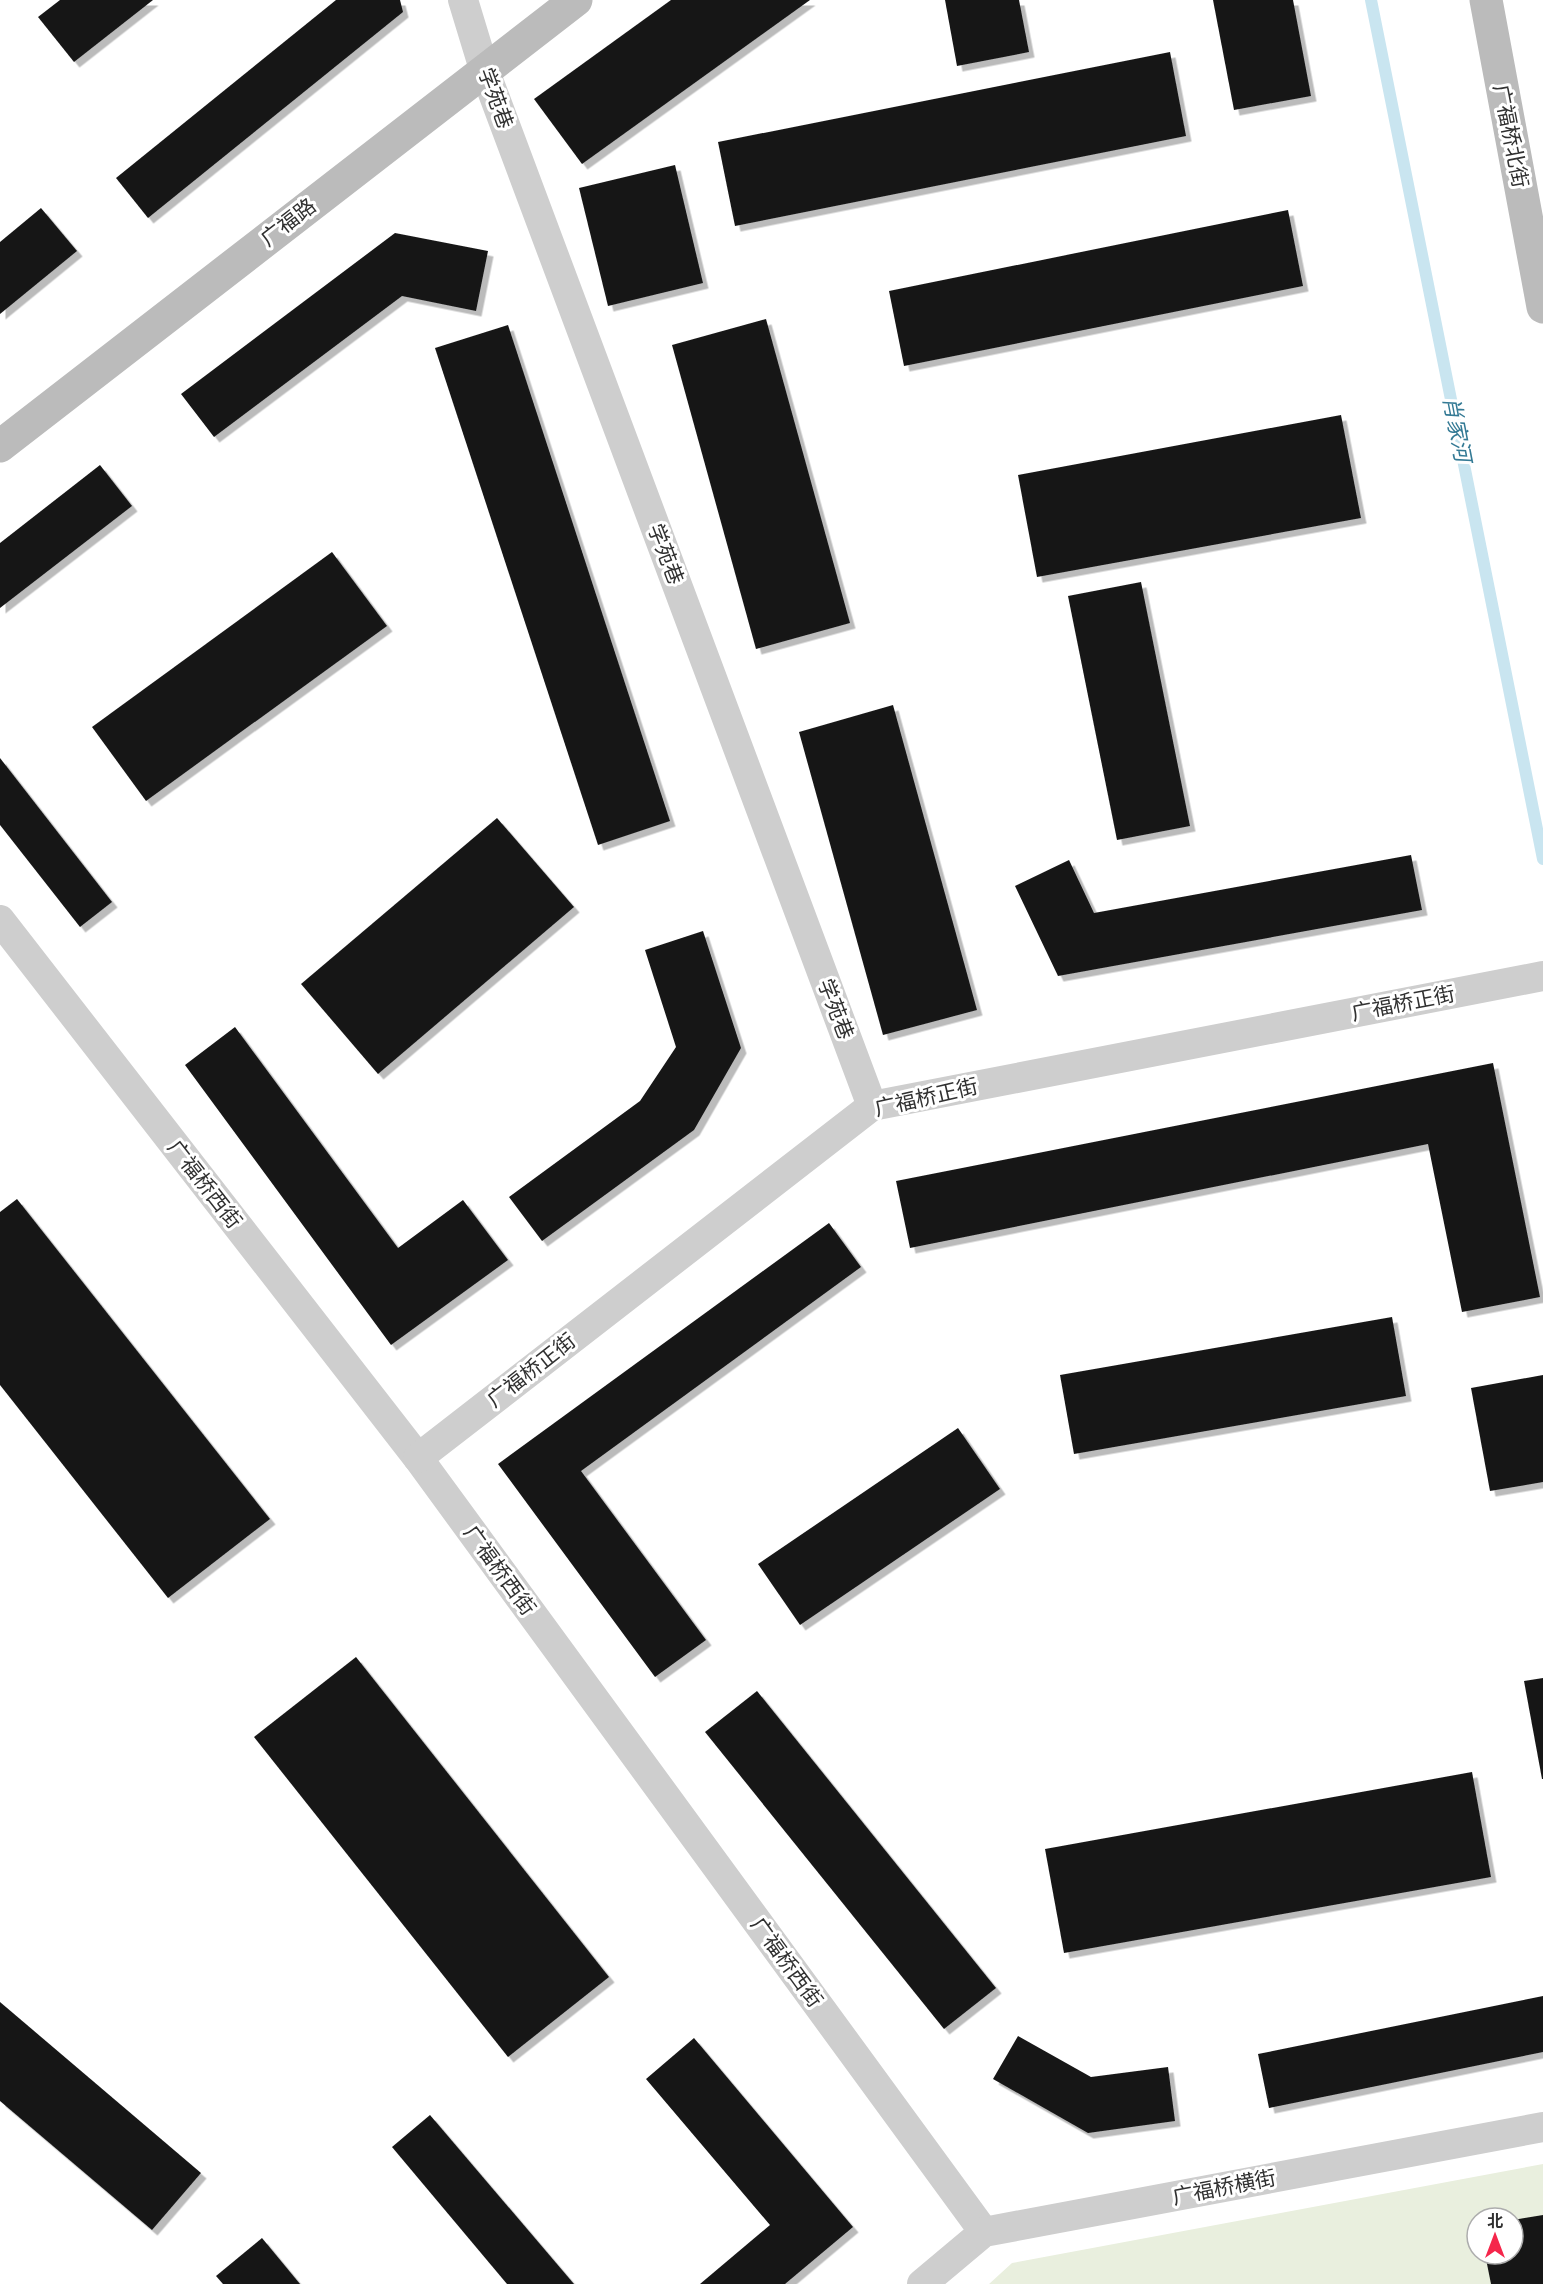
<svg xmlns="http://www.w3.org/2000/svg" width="1543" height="2284" font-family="Cabin,'Noto Sans SC',sans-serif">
	<defs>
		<filter id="shadow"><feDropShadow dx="5.5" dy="5.5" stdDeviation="0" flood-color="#0004"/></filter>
	</defs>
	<rect width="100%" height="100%" fill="#fff"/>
	<!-- green -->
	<path fill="#e9efde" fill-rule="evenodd" d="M1543,2164V2284H989L1012,2263ZM1477,2218H1513V2254H1477Z"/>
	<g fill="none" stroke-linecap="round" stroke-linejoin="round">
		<!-- stream -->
		<path stroke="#c9e5f0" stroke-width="12" d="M1371,0L1543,859"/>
	</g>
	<!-- building -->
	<g fill="#181818" filter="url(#shadow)">
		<path d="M60,0H153L74,62L38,17Z"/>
		<path d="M336,0H400L403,12L148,218L116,178Z"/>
		<path d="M671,0H810L582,164L534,99Z"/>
		<path d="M945,0H1019L1029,52L957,66Z"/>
		<path d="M1213,0H1293L1311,96L1234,110Z"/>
		<path d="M1170,52L1186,136L735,226L718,142Z"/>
		<path d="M675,165L703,283L608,306L579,188Z"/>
		<path d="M41,208L77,251L0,314V242Z"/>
		<path d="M1288,210L1303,286L904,366L889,291Z"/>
		<path d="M395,233L488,251L476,311L402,296L214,437L181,394Z"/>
		<path d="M766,319L850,623L756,649L672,345Z"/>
		<path d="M508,325L670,821L598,845L435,348Z"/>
		<path d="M1341,415L1361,518L1037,577L1018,475Z"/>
		<path d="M100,465L132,506L0,608V543Z"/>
		<path d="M332,552L387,626L146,801L92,727Z"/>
		<path d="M1141,582L1190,826L1117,840L1068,596Z"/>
		<path d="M893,705L977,1010L883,1035L799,732Z"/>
		<path d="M0,758L112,902L80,927L0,825Z"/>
		<path d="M497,818L574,907L378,1074L301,984Z"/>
		<path d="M1411,855L1422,910L1058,976L1015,886L1069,860L1094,913Z"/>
		<path d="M703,931L741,1048L694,1130L542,1241L509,1197L640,1101L676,1047L645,950Z"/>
		<path d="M235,1027L398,1248L463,1200L508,1260L391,1345L185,1065Z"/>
		<path d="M1493,1063L1540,1297L1462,1312L1428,1144L910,1248L896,1181Z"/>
		<path d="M17,1199L270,1519L168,1598L0,1385V1212Z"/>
		<path d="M829,1223L861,1267L581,1471L706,1640L655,1677L498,1464Z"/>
		<path d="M1392,1317L1406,1396L1074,1454L1060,1375Z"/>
		<path d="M1543,1375V1482L1490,1491L1471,1388Z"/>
		<path d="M958,1428L1000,1489L800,1625L758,1564Z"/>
		<path d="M356,1657L609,1977L508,2057L254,1737Z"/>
		<path d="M1543,1678V1779H1542L1524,1681Z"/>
		<path d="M757,1691L996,1988L944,2029L705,1732Z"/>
		<path d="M1472,1772L1491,1877L1064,1953L1045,1849Z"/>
		<path d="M1543,1996V2052L1269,2108L1258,2054Z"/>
		<path d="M0,2002L201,2173L152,2230L0,2101Z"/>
		<path d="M1018,2036L1091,2077L1168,2067L1175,2121L1088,2133L993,2079Z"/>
		<path d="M694,2038L853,2227L785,2284H700L770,2225L646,2079Z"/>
		<path d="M430,2115L574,2284H507L392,2147Z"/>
		<path d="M1543,2215V2284H1491L1485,2254H1513V2220Z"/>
		<path d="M262,2238L300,2284H223L216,2276Z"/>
	</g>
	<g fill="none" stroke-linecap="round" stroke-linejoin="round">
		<!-- street -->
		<g stroke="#cecece" stroke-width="30">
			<path d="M463,0L484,69L872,1106"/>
			<path d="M0,920L418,1458L984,2232"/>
			<path d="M418,1458L872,1106L1543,976"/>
			<path d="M922,2284L984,2232L1543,2127"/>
		</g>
		<!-- secondary -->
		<g stroke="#bbb" stroke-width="33">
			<path d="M1486,0L1543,307"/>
			<path d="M0,446L576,0"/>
		</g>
	</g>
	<g text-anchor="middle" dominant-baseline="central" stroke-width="6" stroke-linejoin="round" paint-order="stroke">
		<!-- street labels -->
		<g font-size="21" fill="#313131" stroke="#fff">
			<text transform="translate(496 98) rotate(70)">学苑巷</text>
			<text transform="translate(1511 136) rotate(79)">广福桥北街</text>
			<text transform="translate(288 222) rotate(-38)">广福路</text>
			<text transform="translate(666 554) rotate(69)">学苑巷</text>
			<text transform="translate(1403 1003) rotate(-11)">广福桥正街</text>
			<text transform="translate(836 1009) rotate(69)">学苑巷</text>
			<text transform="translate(926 1097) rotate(-13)">广福桥正街</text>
			<text transform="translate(205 1184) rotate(52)">广福桥西街</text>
			<text transform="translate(531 1370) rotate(-38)">广福桥正街</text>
			<text transform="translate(500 1570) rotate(54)">广福桥西街</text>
			<text transform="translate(787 1962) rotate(54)">广福桥西街</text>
			<text transform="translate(1224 2187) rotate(-11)">广福桥横街</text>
		</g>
		<!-- water labels -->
		<g font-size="22" font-style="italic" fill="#347a95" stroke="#fff">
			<text transform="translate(1457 429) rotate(79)">肖家河</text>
		</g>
	</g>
	<!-- north arrow -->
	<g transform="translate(1495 2236)"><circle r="28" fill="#ffffff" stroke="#adadad" stroke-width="1.5"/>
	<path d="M0-4.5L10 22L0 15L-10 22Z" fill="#f5264b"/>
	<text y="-9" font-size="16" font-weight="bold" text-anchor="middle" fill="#313131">北</text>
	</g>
</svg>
